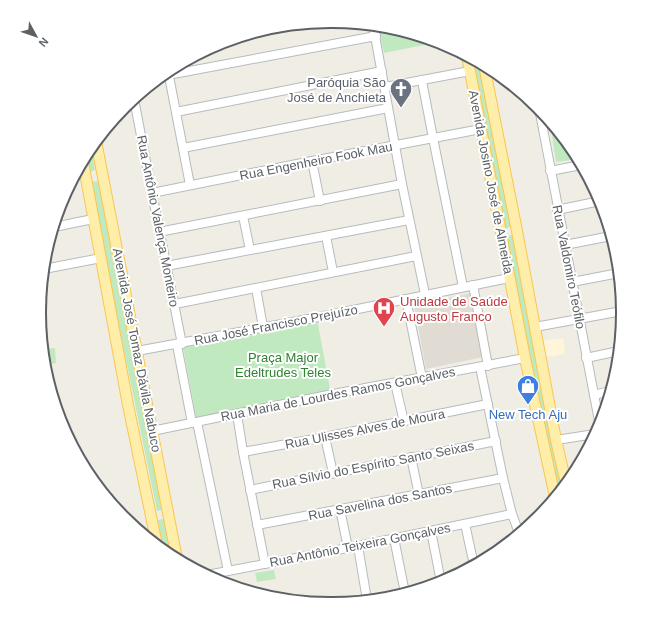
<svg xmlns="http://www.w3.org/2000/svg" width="662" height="625" font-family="Arial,sans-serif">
	<rect width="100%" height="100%" fill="#f0ede4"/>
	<!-- commercial -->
	<path fill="#fff5da" d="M563,338L565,354L547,357L542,341Z"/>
	<!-- education -->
	<path fill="#e0dcd3" d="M471,293L483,357L426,369L414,305Z"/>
	<!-- green -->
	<g fill="#c1e9bf">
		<path d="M378,26L388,27L439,42L384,53Z"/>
		<path d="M469,57L479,63L511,226L506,229L501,227Z"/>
		<path d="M550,122L573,151L578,159L556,162Z"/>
		<path d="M91,148L95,170L90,172L87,171L85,158Z"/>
		<path d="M98,181L166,509L157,511L90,185L91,182Z"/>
		<path d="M512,235L563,483L560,486L553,484L505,236Z"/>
		<path d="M317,319L331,394L196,417L183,347Z"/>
		<path d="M55,348L56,363L45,365L43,349Z"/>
		<path d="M55,377L57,402L55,403L48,378Z"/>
		<path d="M168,518L176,558L164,551L158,520Z"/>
		<path d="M274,570L276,579L257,582L255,573Z"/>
	</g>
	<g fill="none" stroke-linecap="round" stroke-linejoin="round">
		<!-- minor casing -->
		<g stroke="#b7bbbf" stroke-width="10">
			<g id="minor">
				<path d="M373,25L402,184L425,294"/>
				<path d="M168,71L190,185"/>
				<path d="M168,75L376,36"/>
				<path d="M422,81L433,138L463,287"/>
				<path d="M385,87L470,71"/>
				<path d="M134,99L152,193L182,344"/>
				<path d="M539,108L600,426"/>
				<path d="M176,112L382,71"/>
				<path d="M183,148L388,108"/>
				<path d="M312,161L320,201"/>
				<path d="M550,171L581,165"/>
				<path d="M152,193L312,161L481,129"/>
				<path d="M557,210L600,201"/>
				<path d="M243,216L250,250"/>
				<path d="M54,227L93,219"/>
				<path d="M159,232L402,184"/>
				<path d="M326,236L333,272"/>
				<path d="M565,245L611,236"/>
				<path d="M166,266L409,220"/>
				<path d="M44,269L101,258"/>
				<path d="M572,282L619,273"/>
				<path d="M473,285L488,366"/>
				<path d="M256,288L263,327"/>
				<path d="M406,299L422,378"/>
				<path d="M175,304L416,256"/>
				<path d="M535,327L622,311"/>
				<path d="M177,345L192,423"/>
				<path d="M137,351L314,318L509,278"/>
				<path d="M586,358L619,351"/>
				<path d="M480,367L503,478L512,514L519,533"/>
				<path d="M395,383L404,422"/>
				<path d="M594,395L610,391"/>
				<path d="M237,414L243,452L265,564"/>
				<path d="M197,422L228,571"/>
				<path d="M152,431L328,395L525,358"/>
				<path d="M325,437L333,473"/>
				<path d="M556,440L595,434"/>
				<path d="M243,452L325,437L488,404"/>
				<path d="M411,457L419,495"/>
				<path d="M250,490L496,441"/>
				<path d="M340,509L348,548"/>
				<path d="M465,524L474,565"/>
				<path d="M257,525L503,478"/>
				<path d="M431,531L441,582"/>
				<path d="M394,538L405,593"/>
				<path d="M358,546L367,600"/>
				<path d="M207,575L358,546L512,514"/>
			</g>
		</g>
		<!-- major casing -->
		<g stroke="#fac553" stroke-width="12">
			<g id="major">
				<path d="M467,56L525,358L555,497"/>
				<path d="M484,65L517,231L556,440L566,483"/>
				<path d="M96,141L177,559"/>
				<path d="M83,162L128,405L157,545"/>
			</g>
		</g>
		<!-- minor -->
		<use href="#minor" stroke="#fff" stroke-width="8"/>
		<!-- major -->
		<use href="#major" stroke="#fea" stroke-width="10"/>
	</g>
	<!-- icons -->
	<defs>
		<g id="church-pin" transform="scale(1.15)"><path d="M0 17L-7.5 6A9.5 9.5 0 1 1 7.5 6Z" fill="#6b7280" stroke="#fff"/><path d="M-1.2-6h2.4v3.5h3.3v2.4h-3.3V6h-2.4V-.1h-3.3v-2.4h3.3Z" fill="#fff"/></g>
		<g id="hospital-pin" transform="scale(1.15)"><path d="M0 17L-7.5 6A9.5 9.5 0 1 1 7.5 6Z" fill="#e0444e" stroke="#fff"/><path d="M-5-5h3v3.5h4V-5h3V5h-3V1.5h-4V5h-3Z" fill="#fff"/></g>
		<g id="shop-pin" transform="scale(1.15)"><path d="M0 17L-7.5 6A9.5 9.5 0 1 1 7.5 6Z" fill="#3f7fe0" stroke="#fff"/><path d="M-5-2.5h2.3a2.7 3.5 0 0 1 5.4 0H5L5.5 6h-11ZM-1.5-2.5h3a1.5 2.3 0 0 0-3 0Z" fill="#fff"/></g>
	</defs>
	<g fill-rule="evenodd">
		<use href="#church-pin" x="401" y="89"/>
		<use href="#hospital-pin" x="384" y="308"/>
		<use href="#shop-pin" x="528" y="386"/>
	</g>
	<g text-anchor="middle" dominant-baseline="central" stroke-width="4" stroke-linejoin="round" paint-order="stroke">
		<!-- worship labels -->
		<g font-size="13" fill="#5b616d" stroke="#fff" text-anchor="end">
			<text x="386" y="82">Paróquia São<tspan x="386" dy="15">José de Anchieta</tspan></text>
		</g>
		<!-- street labels -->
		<g font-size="13" fill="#5c6166" stroke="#fff">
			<text transform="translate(316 161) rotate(-11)">Rua Engenheiro Fook Mau</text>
			<text transform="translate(491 182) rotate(79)">Avenida Josino José de Almeida</text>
			<text transform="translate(158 221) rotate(79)">Rua Antônio Valença Monteiro</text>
			<text transform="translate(569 267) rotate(79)">Rua Valdomiro Teófilo</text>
			<text transform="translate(276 325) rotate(-11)">Rua José Francisco Prejuízo</text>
			<text transform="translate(137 350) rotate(79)">Avenida José Tomaz Dávila Nabuco</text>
			<text transform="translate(338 394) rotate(-11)">Rua Maria de Lourdes Ramos Gonçalves</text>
			<text transform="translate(365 429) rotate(-11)">Rua Ulisses Alves de Moura</text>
			<text transform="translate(373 465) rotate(-11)">Rua Sílvio do Espírito Santo Seixas</text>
			<text transform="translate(380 502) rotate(-11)">Rua Savelina dos Santos</text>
			<text transform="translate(360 545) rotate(-11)">Rua Antônio Teixeira Gonçalves</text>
		</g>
		<!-- health labels -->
		<g font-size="13" fill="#be3a42" stroke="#fff" text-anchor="start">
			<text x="400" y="301">Unidade de Saúde<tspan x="400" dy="15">Augusto Franco</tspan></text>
		</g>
		<!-- park labels -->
		<g font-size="13" fill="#2f8230" stroke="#fff">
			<text x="283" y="357">Praça Major<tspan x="283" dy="15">Edeltrudes Teles</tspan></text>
		</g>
		<!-- shop labels -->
		<g font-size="13" fill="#366cbe" stroke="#fff">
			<text x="528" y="414">New Tech Aju</text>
		</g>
	</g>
	<!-- crop -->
	<path d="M0 0H662V625H0ZM330 28H332A284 284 0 0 1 616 312V313A284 284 0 0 1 332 597H330A284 284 0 0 1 46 313V312A284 284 0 0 1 330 28Z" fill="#fff" fill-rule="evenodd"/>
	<path fill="none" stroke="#5c6166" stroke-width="2" d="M330 28H332A284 284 0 0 1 616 312V313A284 284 0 0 1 332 597H330A284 284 0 0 1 46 313V312A284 284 0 0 1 330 28Z"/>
	<!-- north arrow -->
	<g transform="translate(36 36) rotate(130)" stroke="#ffffff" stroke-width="3" paint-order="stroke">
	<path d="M0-3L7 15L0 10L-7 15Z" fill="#5c6166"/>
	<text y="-6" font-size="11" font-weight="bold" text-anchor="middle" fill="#5c6166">N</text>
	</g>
</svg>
